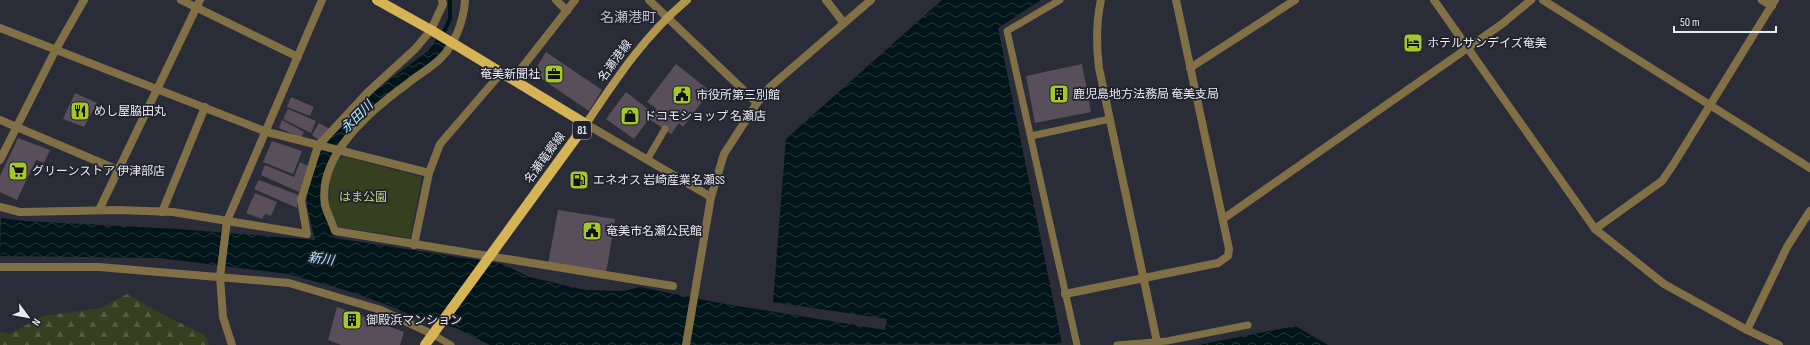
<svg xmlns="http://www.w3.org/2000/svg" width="1810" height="345" font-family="'Sofia Sans Condensed','Noto Sans JP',sans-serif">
	<defs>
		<pattern id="forest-firs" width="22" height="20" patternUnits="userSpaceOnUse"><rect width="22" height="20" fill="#373f21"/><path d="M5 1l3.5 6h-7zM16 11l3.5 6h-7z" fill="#545b42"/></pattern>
		<pattern id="water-waves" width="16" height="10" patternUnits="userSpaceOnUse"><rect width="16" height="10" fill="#00151a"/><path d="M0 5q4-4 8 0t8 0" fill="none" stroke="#25373c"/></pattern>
	</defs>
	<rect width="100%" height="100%" fill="#2a2c38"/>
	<!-- forest -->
	<path fill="url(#forest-firs)" d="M127,294L164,315L205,335L209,345H0V332L10,334L43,316L101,308Z"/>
	<!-- park -->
	<path fill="#373f21" d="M345,157L422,177L410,238L339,227L329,207L330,177L336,159Z"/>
	<!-- water -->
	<g fill="url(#water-waves)">
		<path d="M942,0H1041L998,28L1062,344L490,345L456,328L419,319L393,307L345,290L288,274L159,258L0,256L1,218L24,221L178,229L315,240L307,206V193L317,157L326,142L377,89L428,51L437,38L448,45L438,57L408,79L330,160L324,207L335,238L503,264L529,277L585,290L623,291L640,287L714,302L885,330L887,319L773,302L786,139Z"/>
		<path d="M1295,326L1328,345H1198Z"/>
	</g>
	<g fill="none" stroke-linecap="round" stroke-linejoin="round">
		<!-- stream -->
		<path stroke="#00151a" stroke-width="4" d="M442,36L450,19V0"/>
	</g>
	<!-- building -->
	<g fill="#594f5b">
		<path d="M546,52L602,90L589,111L533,73Z"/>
		<path d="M676,64L710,91L683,127L679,123L671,134L649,119L634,139L606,119L626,92L653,113L657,109L647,102Z"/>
		<path d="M1082,64L1091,112L1035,123L1026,76Z"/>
		<path d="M75,93L97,103L84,127L63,119Z"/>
		<path d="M291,97L314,107L310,116L287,107Z"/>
		<path d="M288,109L316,121L311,133L283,119Z"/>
		<path d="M282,120L304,132L301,138L279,128Z"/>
		<path d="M319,123L330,129L320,141L312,135Z"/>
		<path d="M18,138L50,150L44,163L36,160L17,200L0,192V176Z"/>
		<path d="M272,141L302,151L293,174L263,162Z"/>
		<path d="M300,162L308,166L299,192L261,175L265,165L294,177Z"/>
		<path d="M259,180L298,195L297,208L254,189Z"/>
		<path d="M255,193L277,202L271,216L265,214L262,219L246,213Z"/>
		<path d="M558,210L615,219L606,274L548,264Z"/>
		<path d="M337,307L404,332L400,345H341L328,340Z"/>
	</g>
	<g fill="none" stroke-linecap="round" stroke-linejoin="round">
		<!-- service -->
		<g stroke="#817046" stroke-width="7">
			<path d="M1060,0L1007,31L1077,345"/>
			<path d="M1031,136L1110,119"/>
			<path d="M647,160L665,129"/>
			<path d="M432,334L451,345"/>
			<path d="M1117,345L1167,341L1248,325"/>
		</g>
		<!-- minor -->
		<g stroke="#817046" stroke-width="8">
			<path d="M181,0L298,57"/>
			<path d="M465,0C464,20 455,44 441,58C431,68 418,75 407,84C371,110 317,155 325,205C327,213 332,222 335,231L673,286"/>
			<path d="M556,0L567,11"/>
			<path d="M649,0L757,103"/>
			<path d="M826,0L843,22"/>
			<path d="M0,28L267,132L429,173"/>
			<path d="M513,79L575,0"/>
			<path d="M0,120L118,170"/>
			<path d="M0,160L55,51L84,0"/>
			<path d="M0,207L20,212L119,210L173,212L307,234L301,200L318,146L368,92L415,49L431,30L443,4L442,0"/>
			<path d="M99,210L200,0"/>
			<path d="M162,212L205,107"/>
			<path d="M414,245L429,173L440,144L502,72"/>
			<path d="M0,267H99L289,283L381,310L432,334"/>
			<path d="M232,345L223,317L220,277L227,221L322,0"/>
		</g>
		<!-- tertiary -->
		<g stroke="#817046" stroke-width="8">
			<path d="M1101,0C1096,23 1096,44 1099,68L1157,342"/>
			<path d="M1434,0L1595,229L1664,284L1747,330L1779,345"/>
			<path d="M1543,0L1810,168"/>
			<path d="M1762,0L1772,6"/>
			<path d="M1190,68L1295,0"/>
			<path d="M586,124L711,197"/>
			<path d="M1223,219L1502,24L1531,0"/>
			<path d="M1595,229L1662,181L1673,165L1775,0"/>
			<path d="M1065,294L1218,263L1228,256L1229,249L1176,0"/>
			<path d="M1747,330L1787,247L1810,211"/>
			<path d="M686,345L711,197L724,154L757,103L770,87L871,0"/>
		</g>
		<!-- secondary -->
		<path stroke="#b19650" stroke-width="8" d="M586,124C616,79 645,35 687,0"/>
		<!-- primary -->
		<path stroke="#d6b355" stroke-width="10" d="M377,0L431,30L586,124L425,345"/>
	</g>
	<!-- icons -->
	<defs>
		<g id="hotel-square" transform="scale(1)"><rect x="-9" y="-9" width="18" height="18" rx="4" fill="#a4c825" stroke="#21222e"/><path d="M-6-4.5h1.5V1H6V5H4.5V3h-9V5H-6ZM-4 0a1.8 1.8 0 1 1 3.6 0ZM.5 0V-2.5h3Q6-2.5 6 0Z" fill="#111"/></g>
		<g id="office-square" transform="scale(1)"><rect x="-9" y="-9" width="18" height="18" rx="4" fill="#a4c825" stroke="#21222e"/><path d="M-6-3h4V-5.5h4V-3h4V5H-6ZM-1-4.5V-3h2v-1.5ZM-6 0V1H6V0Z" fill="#111"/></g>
		<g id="building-square" transform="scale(1)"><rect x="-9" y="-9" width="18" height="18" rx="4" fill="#a4c825" stroke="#21222e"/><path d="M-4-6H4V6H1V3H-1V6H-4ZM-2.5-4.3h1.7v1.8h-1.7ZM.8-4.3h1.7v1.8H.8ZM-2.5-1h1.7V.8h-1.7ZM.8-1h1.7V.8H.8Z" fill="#111"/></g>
		<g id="civic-square" transform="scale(1)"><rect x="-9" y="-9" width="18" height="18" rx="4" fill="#a4c825" stroke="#21222e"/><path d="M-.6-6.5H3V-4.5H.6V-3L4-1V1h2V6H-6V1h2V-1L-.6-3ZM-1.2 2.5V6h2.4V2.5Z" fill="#111"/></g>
		<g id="restaurant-square" transform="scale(1)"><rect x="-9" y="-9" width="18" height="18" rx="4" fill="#a4c825" stroke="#21222e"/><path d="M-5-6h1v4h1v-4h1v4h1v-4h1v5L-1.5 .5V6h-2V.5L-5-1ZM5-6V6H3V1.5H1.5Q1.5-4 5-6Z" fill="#111"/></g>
		<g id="shop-square" transform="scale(1)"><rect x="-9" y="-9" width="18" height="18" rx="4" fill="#a4c825" stroke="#21222e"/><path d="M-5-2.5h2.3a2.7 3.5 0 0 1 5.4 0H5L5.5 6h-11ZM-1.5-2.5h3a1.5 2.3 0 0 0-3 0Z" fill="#111"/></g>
		<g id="supermarket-square" transform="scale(1)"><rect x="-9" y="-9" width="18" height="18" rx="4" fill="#a4c825" stroke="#21222e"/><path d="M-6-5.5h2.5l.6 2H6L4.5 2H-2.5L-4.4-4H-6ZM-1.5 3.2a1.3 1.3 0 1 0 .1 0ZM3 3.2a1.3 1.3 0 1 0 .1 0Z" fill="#111"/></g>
		<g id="fuel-square" transform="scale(1)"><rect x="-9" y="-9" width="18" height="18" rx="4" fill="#a4c825" stroke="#21222e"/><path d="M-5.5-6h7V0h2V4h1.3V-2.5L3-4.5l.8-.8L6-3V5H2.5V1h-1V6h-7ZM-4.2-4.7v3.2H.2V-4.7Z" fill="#111"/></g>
	</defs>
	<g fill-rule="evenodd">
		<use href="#hotel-square" x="1413" y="43"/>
		<use href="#office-square" x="554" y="74"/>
		<use href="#building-square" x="1059" y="94"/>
		<use href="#civic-square" x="682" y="95"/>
		<use href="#restaurant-square" x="80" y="111"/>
		<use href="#shop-square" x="630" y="116"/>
		<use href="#supermarket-square" x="18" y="171"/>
		<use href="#fuel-square" x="579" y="180"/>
		<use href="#civic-square" x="592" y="231"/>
		<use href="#building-square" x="352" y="320"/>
	</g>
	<g text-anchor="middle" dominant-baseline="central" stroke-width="3.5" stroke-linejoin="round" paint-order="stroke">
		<!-- shield labels -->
		<rect fill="#21222e" stroke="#acadb6" stroke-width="1" x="573" y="121" width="18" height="18" rx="3"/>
		<g font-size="11" font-weight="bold" fill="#e8e9f1">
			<text x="582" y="130">81</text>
		</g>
		<!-- poi labels -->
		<g font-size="12" fill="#e8e9f1" stroke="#21222e" text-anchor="start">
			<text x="1427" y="43">ホテルサンデイズ奄美</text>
			<text x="540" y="74" text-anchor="end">奄美新聞社</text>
			<text x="1073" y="94">鹿児島地方法務局 奄美支局</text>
			<text x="696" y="95">市役所第三別館</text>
			<text x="94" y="111">めし屋脇田丸</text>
			<text x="644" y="116">ドコモショップ 名瀬店</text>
			<text x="32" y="171">グリーンストア 伊津部店</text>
			<text x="593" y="180">エネオス 岩崎産業名瀬SS</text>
			<text x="606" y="231">奄美市名瀬公民館</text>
			<text x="366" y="320">御殿浜マンション</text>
		</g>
		<!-- street labels -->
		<g font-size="12" fill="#e8e9f1" stroke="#21222e">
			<text transform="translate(615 61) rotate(-54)">名瀬港線</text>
			<text transform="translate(545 158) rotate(-54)">名瀬竜郷線</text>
		</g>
		<!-- park labels -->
		<g font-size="12" fill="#bed380" stroke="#21222e">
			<text x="363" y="197">はま公園</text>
		</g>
		<!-- water labels -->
		<g font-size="13" font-style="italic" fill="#afeefc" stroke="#21222e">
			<text transform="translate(357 117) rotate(-45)">永田川</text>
			<text transform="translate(321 259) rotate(8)">新川</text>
		</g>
		<!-- quarter labels -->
		<g font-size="14" fill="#bbbdcd" stroke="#21222e">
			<text x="628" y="17">名瀬港町</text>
		</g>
	</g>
	<!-- north arrow -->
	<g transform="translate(28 317) rotate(122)" stroke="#21222e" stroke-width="3" paint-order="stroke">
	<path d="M0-3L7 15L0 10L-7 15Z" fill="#e8e9f1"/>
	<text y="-6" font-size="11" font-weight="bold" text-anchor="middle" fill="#e8e9f1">N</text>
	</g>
	<!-- scale -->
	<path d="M1674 26v6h102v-6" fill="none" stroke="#e8e9f1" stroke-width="2"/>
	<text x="1680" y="26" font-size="12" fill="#e8e9f1" stroke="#21222e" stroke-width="3" paint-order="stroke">50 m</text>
</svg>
